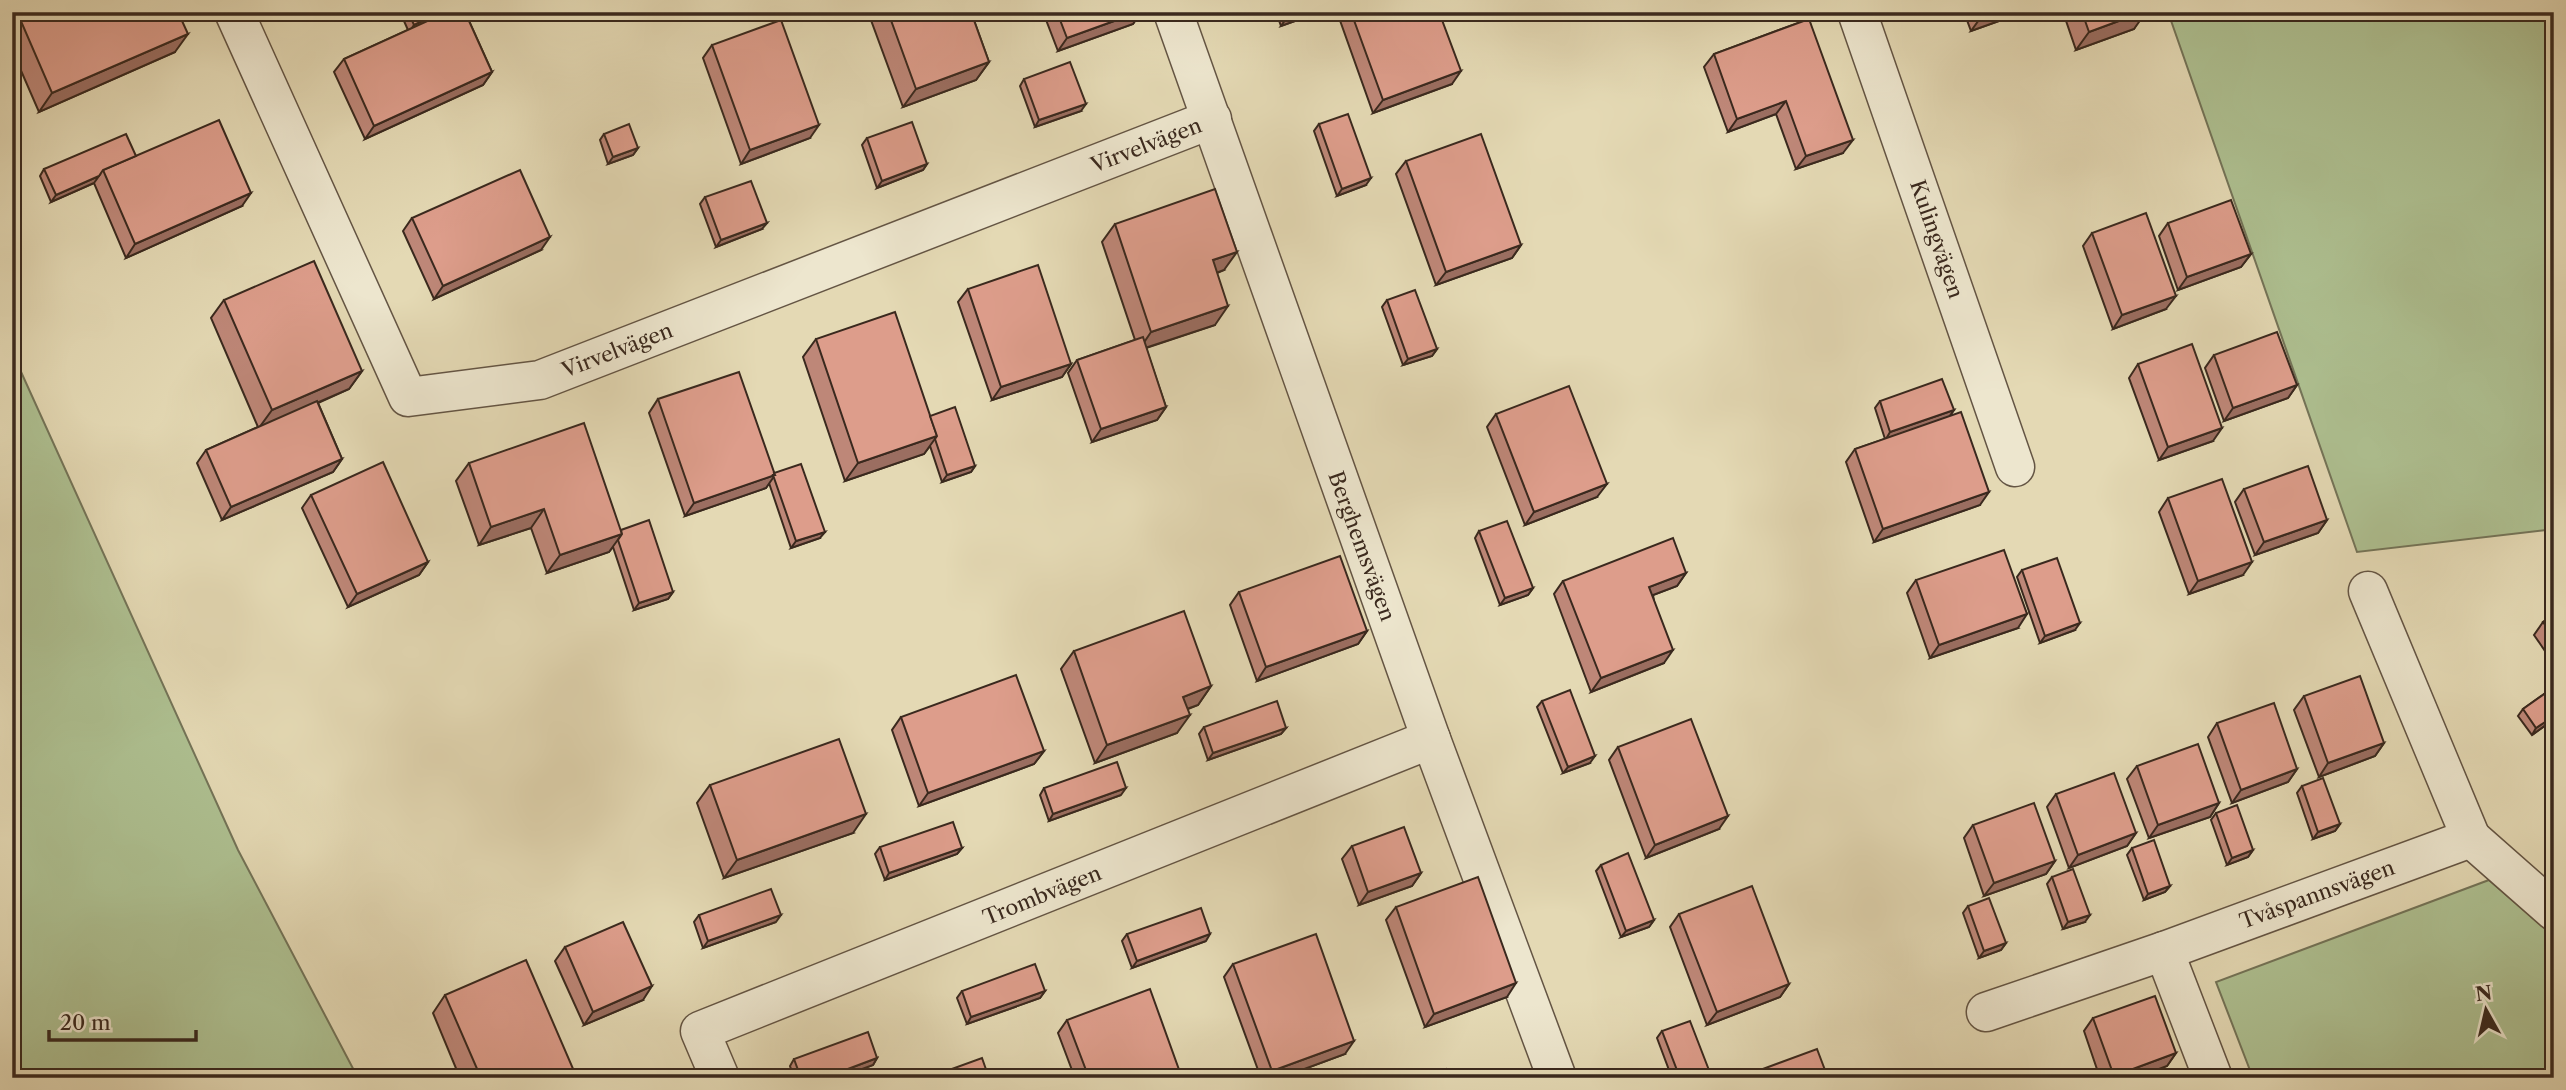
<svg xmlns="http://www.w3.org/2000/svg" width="2566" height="1090" font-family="'Libre Caslon Text',serif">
	<rect width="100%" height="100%" fill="#e4d9b4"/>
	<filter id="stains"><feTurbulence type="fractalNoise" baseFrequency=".00286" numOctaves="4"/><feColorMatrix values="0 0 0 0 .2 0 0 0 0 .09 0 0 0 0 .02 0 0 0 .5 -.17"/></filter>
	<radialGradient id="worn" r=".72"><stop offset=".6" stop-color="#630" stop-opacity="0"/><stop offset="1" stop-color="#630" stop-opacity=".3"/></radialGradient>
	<!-- green -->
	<g fill="#aec091" stroke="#747458" stroke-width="2">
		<path d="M2168,12H2554V529L2357,552Z"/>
		<path d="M12,352L238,850L358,1078H12Z"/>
		<path d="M2489,880L2554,936V1078H2253L2216,982Z"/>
	</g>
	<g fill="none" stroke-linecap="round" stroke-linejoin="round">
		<!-- minor casing -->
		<g stroke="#645544" stroke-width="41">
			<g id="minor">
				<path d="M234,12L408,397L540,380L1212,119"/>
				<path d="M1173,12L1431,739L1557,1078"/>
				<path d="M1857,12L2015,467"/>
				<path d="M2368,591L2471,838"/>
				<path d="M2164,951L2213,1078"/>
				<path d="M1986,1012L2164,951L2471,838L2554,911"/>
				<path d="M720,1078L700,1031L1431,739"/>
			</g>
		</g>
		<!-- minor -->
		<use href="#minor" stroke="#ede6ce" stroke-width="38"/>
	</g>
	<!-- wall -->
	<g fill="#be8778" stroke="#3a291e" stroke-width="2">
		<path d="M12,12H178L175,52L39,112L12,50Z"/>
		<path d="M400,12H465L492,72L483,85L365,139L334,72L344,59L408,30Z"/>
		<path d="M868,12H971L989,62L976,80L903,107Z"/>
		<path d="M1043,12H1141L1133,24L1058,51Z"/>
		<path d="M1276,12H1320L1281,26Z"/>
		<path d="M1337,12H1439L1452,84L1373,113Z"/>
		<path d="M1964,12H2024L1971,31Z"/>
		<path d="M2063,12H2143L2134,29L2076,50Z"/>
		<path d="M1809,19L1843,153L1796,169L1776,114L1728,132L1704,67L1714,54Z"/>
		<path d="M712,45L810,138L741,164L703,58Z"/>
		<path d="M1024,79L1081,111L1035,127L1020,86Z"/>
		<path d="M1319,124L1366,185L1337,196L1314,131Z"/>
		<path d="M604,134L638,148L633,155L608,164L600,140Z"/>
		<path d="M867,138L927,164L923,170L877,188L862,145Z"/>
		<path d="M136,156L242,206L126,258L94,183L51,202L40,176L44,169Z"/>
		<path d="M1406,161L1521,245L1512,258L1436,285L1396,174Z"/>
		<path d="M705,197L762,229L716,247L700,204Z"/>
		<path d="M412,218L541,250L434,299L403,231Z"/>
		<path d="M2168,223L2251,254L2241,267L2178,290L2159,236Z"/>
		<path d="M1115,224L1224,270L1217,273L1215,325L1146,348L1166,407L1157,420L1092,442L1068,373L1077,360L1135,340L1102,242Z"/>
		<path d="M2092,233L2166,309L2113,329L2083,246Z"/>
		<path d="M968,289L1071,364L1062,377L992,400L958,302Z"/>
		<path d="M224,300L362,371L349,389L318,403L342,459L333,472L222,520L197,463L206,450L258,427L211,318Z"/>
		<path d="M1387,300L1437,349L1432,356L1403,365L1382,307Z"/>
		<path d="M816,339L930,416L975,466L971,472L942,482L930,446L924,454L845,481L803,357Z"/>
		<path d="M2214,355L2297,385L2288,398L2224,421L2205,368Z"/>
		<path d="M2138,364L2213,441L2159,460L2129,378Z"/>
		<path d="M658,399L774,473L820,538L791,548L769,483L766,488L685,516L649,413Z"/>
		<path d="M1880,401L1954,410L1949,417L1980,505L1874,542L1846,462L1855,449L1885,439L1875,408Z"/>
		<path d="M1496,414L1597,497L1525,525L1487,427Z"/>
		<path d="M469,463L621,530L673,592L668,599L634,610L613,547L609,552L547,573L531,528L479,545L456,481Z"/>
		<path d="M2244,489L2327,520L2318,533L2255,555L2235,502Z"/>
		<path d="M311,495L428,562L419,575L348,607L302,508Z"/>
		<path d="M2168,498L2243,575L2189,594L2159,512Z"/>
		<path d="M1479,531L1533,588L1528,595L1500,605L1475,538Z"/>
		<path d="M2022,570L2075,630L2040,643L2017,577Z"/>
		<path d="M1686,573L1677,586L1653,595L1664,663L1591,692L1554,594L1563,581Z"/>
		<path d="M1916,580L2018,628L1930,658L1907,593Z"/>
		<path d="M1239,592L1367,631L1358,644L1257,681L1230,605Z"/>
		<path d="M2554,615V664L2534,635L2543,622Z"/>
		<path d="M1074,651L1211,686L1198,705L1188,709L1177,733L1095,763L1061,669Z"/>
		<path d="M2554,687V719L2532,735L2518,716L2523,709Z"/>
		<path d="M2304,696L2384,743L2375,756L2319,777L2294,710Z"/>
		<path d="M1542,701L1590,763L1563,773L1537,707Z"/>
		<path d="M901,717L1044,751L1034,764L919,806L892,730Z"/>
		<path d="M2217,723L2297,769L2288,782L2232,803L2208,737Z"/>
		<path d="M1204,727L1286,728L1281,734L1208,760L1199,734Z"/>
		<path d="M1618,747L1719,829L1646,858L1609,760Z"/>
		<path d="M2137,766L2219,803L2210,817L2149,838L2127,779Z"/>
		<path d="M710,785L853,833L724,878L697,803Z"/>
		<path d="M2302,786L2340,824L2335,831L2313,839L2297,793Z"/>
		<path d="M1044,788L1121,795L1049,821L1040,795Z"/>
		<path d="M2056,794L2136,833L2127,846L2069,868L2047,807Z"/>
		<path d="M2216,813L2253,850L2248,857L2227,865L2211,820Z"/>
		<path d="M1973,825L2055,861L2046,874L1984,896L1964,838Z"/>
		<path d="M1352,846L1421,873L1412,886L1359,905L1342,859Z"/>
		<path d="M880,847L962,848L957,854L885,880L875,854Z"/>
		<path d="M2132,848L2170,886L2165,892L2144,900L2127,855Z"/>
		<path d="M1601,865L1654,920L1649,927L1621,937L1596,871Z"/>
		<path d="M2052,877L2085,922L2063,929L2047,884Z"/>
		<path d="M1968,906L2006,943L2001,950L1979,958L1963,913Z"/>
		<path d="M1396,907L1507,997L1425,1027L1386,920Z"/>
		<path d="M1679,914L1789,984L1780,997L1707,1025L1670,927Z"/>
		<path d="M699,915L776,922L703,948L694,922Z"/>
		<path d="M1127,934L1206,941L1132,968L1122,941Z"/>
		<path d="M565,947L643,1000L584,1025L555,961Z"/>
		<path d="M1233,964L1345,1054L1280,1078H1261L1224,977Z"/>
		<path d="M962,991H1045L1040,998L967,1024L957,998Z"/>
		<path d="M445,995L577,1078H460L433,1013Z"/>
		<path d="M2093,1018L2176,1053L2167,1066L2135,1078H2100L2084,1031Z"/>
		<path d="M1067,1020L1182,1078H1075L1058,1033Z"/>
		<path d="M1662,1031L1712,1078H1672L1657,1038Z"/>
		<path d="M877,1058L873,1065L838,1078H794L790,1066L794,1059Z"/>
	</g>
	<!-- shaded-wall -->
	<g fill="#9b6e61" stroke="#3a291e" stroke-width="2">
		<path d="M441,12H451L409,32L414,25Z"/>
		<path d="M1139,12H1141L1133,24L1058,51L1067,38Z"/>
		<path d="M1293,12H1320L1281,26L1290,13Z"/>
		<path d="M1986,12H2024L1971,31L1984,13Z"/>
		<path d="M2143,12H2146L2134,29L2076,50L2089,32Z"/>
		<path d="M188,34L175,52L39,112L52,93Z"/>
		<path d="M989,62L976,80L903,107L916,89Z"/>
		<path d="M1461,71L1452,84L1373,113L1383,100Z"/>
		<path d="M492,72L483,85L365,139L374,126Z"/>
		<path d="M1786,101L1776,114L1728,132L1737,119Z"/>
		<path d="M1086,104L1081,111L1035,127L1039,120Z"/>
		<path d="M819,125L810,138L741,164L750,150Z"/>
		<path d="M1853,140L1843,153L1796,169L1806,156Z"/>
		<path d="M638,148L633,155L608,164L613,157Z"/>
		<path d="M927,164L923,170L877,188L882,181Z"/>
		<path d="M99,176L94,183L51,202L56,195Z"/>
		<path d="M1371,178L1366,185L1337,196L1342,189Z"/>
		<path d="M251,193L242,206L126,258L135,244Z"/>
		<path d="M767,223L762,229L716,247L721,240Z"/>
		<path d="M550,237L541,250L434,299L443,286Z"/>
		<path d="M1521,245L1512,258L1436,285L1446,272Z"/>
		<path d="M1237,252L1224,270L1200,279L1213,260Z"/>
		<path d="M2251,254L2241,267L2178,290L2187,277Z"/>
		<path d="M2176,296L2166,309L2113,329L2122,315Z"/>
		<path d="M1228,306L1215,325L1139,350L1151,332Z"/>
		<path d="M1437,349L1432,356L1403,365L1408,359Z"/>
		<path d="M1071,364L1062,377L992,400L1001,387Z"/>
		<path d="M362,371L349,389L259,428L272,410Z"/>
		<path d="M2297,385L2288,398L2224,421L2233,408Z"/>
		<path d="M1166,407L1157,420L1092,442L1101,429Z"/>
		<path d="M1954,410L1949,417L1886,439L1890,432Z"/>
		<path d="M2222,428L2213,441L2159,460L2168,447Z"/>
		<path d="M937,436L924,454L845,481L858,463Z"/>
		<path d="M342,459L333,472L222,520L231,507Z"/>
		<path d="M975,466L971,472L942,482L947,475Z"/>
		<path d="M775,475L766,488L685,516L694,503Z"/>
		<path d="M1607,484L1597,497L1525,525L1534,512Z"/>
		<path d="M1989,492L1980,505L1874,542L1883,529Z"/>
		<path d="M544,509L531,528L479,545L491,527Z"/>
		<path d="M2327,520L2318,533L2255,555L2264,542Z"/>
		<path d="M825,532L820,538L791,548L796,541Z"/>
		<path d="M622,534L609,552L547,573L560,555Z"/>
		<path d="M428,562L419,575L348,607L357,594Z"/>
		<path d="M2252,562L2243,575L2189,594L2198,581Z"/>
		<path d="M1686,573L1677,586L1640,600L1649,587Z"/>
		<path d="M1533,588L1528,595L1500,605L1505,598Z"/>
		<path d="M673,592L668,599L634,610L639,603Z"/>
		<path d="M2027,614L2018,628L1930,658L1939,645Z"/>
		<path d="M2080,623L2075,630L2040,643L2045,636Z"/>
		<path d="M1367,631L1358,644L1257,681L1266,667Z"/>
		<path d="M1673,650L1664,663L1591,692L1601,678Z"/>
		<path d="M1211,686L1198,705L1170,715L1183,697Z"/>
		<path d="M1190,715L1177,733L1095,763L1107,745Z"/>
		<path d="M2554,716V719L2532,735L2536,728Z"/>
		<path d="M1286,728L1281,734L1208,760L1213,753Z"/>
		<path d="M2384,743L2375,756L2319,777L2328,763Z"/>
		<path d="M1044,751L1034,764L919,806L928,793Z"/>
		<path d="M1595,756L1590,763L1563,773L1568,767Z"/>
		<path d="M2297,769L2288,782L2232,803L2241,790Z"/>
		<path d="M1126,788L1121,795L1049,821L1053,814Z"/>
		<path d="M2219,803L2210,817L2149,838L2158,825Z"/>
		<path d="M866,814L853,833L724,878L737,860Z"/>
		<path d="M1728,816L1719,829L1646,858L1655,845Z"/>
		<path d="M2340,824L2335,831L2313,839L2318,832Z"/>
		<path d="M2136,833L2127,846L2069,868L2078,855Z"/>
		<path d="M962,848L957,854L885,880L889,873Z"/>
		<path d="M2253,850L2248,857L2227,865L2232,858Z"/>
		<path d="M2055,861L2046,874L1984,896L1994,883Z"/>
		<path d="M1421,873L1412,886L1359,905L1368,892Z"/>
		<path d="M2170,886L2165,892L2144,900L2148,894Z"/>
		<path d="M781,915L776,922L703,948L708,941Z"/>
		<path d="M2090,915L2085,922L2063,929L2068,922Z"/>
		<path d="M1654,920L1649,927L1621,937L1626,931Z"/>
		<path d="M1210,934L1206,941L1132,968L1137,961Z"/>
		<path d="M2006,943L2001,950L1979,958L1984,951Z"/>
		<path d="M1516,983L1507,997L1425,1027L1434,1014Z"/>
		<path d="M1789,984L1780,997L1707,1025L1717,1012Z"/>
		<path d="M652,986L643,1000L584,1025L593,1012Z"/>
		<path d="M1045,991L1040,998L967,1024L971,1017Z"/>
		<path d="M1354,1041L1345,1054L1280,1078H1267L1272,1071Z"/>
		<path d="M2176,1053L2167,1066L2135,1078H2112L2114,1076Z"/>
		<path d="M877,1058L873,1065L838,1078H824Z"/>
	</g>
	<!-- building -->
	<g fill="#dd9d8b" stroke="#3a291e" stroke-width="2">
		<path d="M17,12H178L188,34L52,93Z"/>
		<path d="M408,12H441L414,25Z"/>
		<path d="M447,12H465L492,72L374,126L344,59Z"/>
		<path d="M888,12H971L989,62L916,89Z"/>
		<path d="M1057,12H1139L1067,38Z"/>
		<path d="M1351,12H1439L1461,71L1383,100Z"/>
		<path d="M2082,12H2143L2089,32Z"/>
		<path d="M1809,19L1853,140L1806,156L1786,101L1737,119L1714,54Z"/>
		<path d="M781,20L819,125L750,150L712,45Z"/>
		<path d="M1070,62L1086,104L1039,120L1024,79Z"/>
		<path d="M1348,114L1371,178L1342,189L1319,124Z"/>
		<path d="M219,120L251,193L135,244L103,170Z"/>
		<path d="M912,122L927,164L882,181L867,138Z"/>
		<path d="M629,124L638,148L613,157L604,134Z"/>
		<path d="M126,134L136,156L103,170L99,176L56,195L44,169Z"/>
		<path d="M1481,134L1521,245L1446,272L1406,161Z"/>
		<path d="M520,170L550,237L443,286L412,218Z"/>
		<path d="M751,181L767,223L721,240L705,197Z"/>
		<path d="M1215,189L1237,252L1213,260L1228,306L1151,332L1115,224Z"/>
		<path d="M2231,200L2251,254L2187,277L2168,223Z"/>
		<path d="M2146,213L2176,296L2122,315L2092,233Z"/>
		<path d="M314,261L362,371L272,410L224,300Z"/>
		<path d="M1038,265L1071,364L1001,387L968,289Z"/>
		<path d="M1415,290L1437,349L1408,359L1387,300Z"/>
		<path d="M895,312L937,436L858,463L816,339Z"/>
		<path d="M2277,332L2297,385L2233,408L2214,355Z"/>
		<path d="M1143,337L1166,407L1101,429L1077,360Z"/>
		<path d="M2192,344L2222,428L2168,447L2138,364Z"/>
		<path d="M739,372L775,475L694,503L658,399Z"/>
		<path d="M1942,379L1954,410L1890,432L1880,401Z"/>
		<path d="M1569,386L1607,484L1534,512L1496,414Z"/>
		<path d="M317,401L342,459L231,507L206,450Z"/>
		<path d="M955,407L975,466L947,475L935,439L937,436L930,416Z"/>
		<path d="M1961,412L1989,492L1883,529L1855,449Z"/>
		<path d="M584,423L622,534L560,555L544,509L491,527L469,463Z"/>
		<path d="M383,462L428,562L357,594L311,495Z"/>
		<path d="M801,464L825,532L796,541L773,475H775L774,473Z"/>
		<path d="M2308,466L2327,520L2264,542L2244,489Z"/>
		<path d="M2222,479L2252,562L2198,581L2168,498Z"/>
		<path d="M649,520L673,592L639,603L618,540L622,534L621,530Z"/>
		<path d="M1507,521L1533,588L1505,598L1479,531Z"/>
		<path d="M1673,538L1686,573L1649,587L1673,650L1601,678L1563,581Z"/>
		<path d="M2004,550L2027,614L1939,645L1916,580Z"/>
		<path d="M1340,556L1367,631L1266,667L1239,592Z"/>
		<path d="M2057,558L2080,623L2045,636L2022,570Z"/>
		<path d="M1184,611L1211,686L1183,697L1190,715L1107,745L1074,651Z"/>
		<path d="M2554,615V637L2543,622Z"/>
		<path d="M1016,675L1044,751L928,793L901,717Z"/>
		<path d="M2360,676L2384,743L2328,763L2304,696Z"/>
		<path d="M2554,687V716L2536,728L2523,709Z"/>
		<path d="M1570,690L1595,756L1568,767L1542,701Z"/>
		<path d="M1277,701L1286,728L1213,753L1204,727Z"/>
		<path d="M2274,703L2297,769L2241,790L2217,723Z"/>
		<path d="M1691,719L1728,816L1655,845L1618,747Z"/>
		<path d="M839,739L866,814L737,860L710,785Z"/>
		<path d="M2198,744L2219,803L2158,825L2137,766Z"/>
		<path d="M1117,762L1126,788L1053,814L1044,788Z"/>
		<path d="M2114,773L2136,833L2078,855L2056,794Z"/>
		<path d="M2323,778L2340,824L2318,832L2302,786Z"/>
		<path d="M2034,803L2055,861L1994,883L1973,825Z"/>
		<path d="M2237,805L2253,850L2232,858L2216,813Z"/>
		<path d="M953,822L962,848L889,873L880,847Z"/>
		<path d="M1404,827L1421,873L1368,892L1352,846Z"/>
		<path d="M2154,840L2170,886L2148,894L2132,848Z"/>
		<path d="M1628,853L1654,920L1626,931L1601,865Z"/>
		<path d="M2073,869L2090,915L2068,922L2052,877Z"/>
		<path d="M1478,877L1516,983L1434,1014L1396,907Z"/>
		<path d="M1752,886L1789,984L1717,1012L1679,914Z"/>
		<path d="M771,889L781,915L708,941L699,915Z"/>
		<path d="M1989,898L2006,943L1984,951L1968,906Z"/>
		<path d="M1201,908L1210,934L1137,961L1127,934Z"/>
		<path d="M623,922L652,986L593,1012L565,947Z"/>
		<path d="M1316,934L1354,1041L1272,1071L1233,964Z"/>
		<path d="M526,960L577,1078H481L445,995Z"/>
		<path d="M1035,964L1045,991L971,1017L962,991Z"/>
		<path d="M1150,989L1182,1078H1089L1067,1020Z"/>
		<path d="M2155,996L2176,1053L2114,1076L2093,1018Z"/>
		<path d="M1690,1021L1712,1078H1680L1662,1031Z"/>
		<path d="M868,1032L877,1058L824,1078H801L794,1059Z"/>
		<path d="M1817,1049L1828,1078H1744V1076Z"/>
		<path d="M982,1058L989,1078H927Z"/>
		<path d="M1446,1069L1449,1078H1424Z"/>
	</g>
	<g text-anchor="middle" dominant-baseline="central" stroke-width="5" stroke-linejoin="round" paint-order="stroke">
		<!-- street labels -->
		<g font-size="21" fill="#3a291e" stroke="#ede6ce">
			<text transform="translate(1146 145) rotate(-21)">Virvelvägen</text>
			<text transform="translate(1937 239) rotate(71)">Kulingvägen</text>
			<text transform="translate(617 350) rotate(-21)">Virvelvägen</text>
			<text transform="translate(1362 546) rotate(70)">Berghemsvägen</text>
			<text transform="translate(2317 894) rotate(-20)">Tvåspannsvägen</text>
			<text transform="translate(1042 895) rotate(-22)">Trombvägen</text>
		</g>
	</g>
	<!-- margin -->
	<rect width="2566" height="1090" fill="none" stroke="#e4d9b4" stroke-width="42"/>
	<rect x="14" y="14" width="2538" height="1062" fill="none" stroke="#3a291e" stroke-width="3.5"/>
	<rect x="21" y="21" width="2524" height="1048" fill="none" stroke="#3a291e" stroke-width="2"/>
	<!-- north arrow -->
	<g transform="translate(2486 1010) rotate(352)" stroke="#ede6ce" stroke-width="5" paint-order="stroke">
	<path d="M0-5L12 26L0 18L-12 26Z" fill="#3a291e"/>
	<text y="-10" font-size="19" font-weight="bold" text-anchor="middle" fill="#3a291e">N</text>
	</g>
	<!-- scale -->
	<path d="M49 1030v10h147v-10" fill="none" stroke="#3a291e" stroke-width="3.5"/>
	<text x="60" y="1030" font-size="21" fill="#3a291e" stroke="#ede6ce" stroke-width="5" paint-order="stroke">20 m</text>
	<rect width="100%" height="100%" filter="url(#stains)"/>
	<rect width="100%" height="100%" fill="url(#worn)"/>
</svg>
